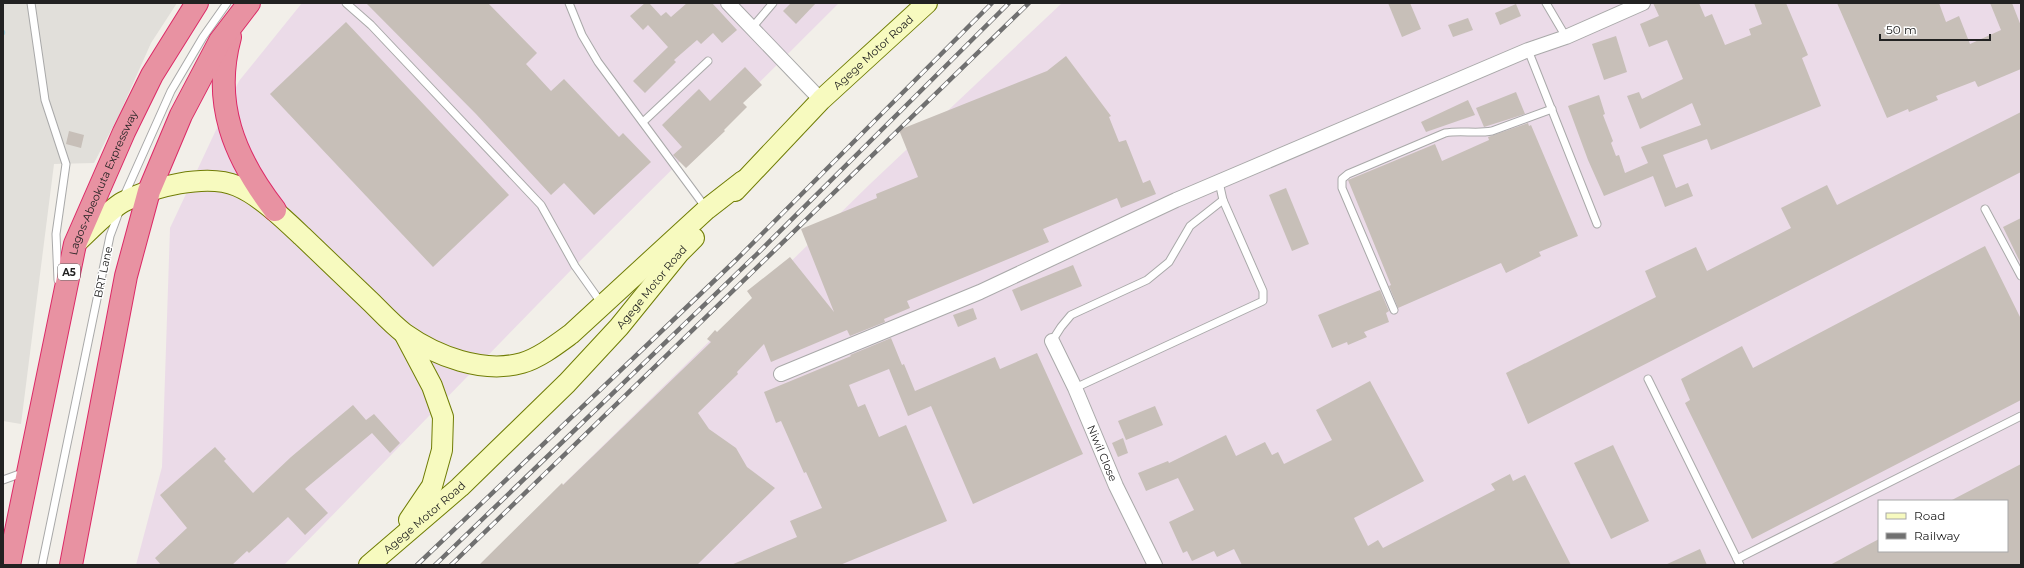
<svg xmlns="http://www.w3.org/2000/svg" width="2024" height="568" font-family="Montserrat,sans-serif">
	<rect width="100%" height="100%" fill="#f2efe9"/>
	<!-- industrial -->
	<g fill="#ebdbe8" fill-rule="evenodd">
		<path d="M302,3H839L575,266L284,565H136L162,467L170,228L239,81Z"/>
		<path d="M1062,3H2021V565H481L870,184ZM1879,501H2007V551H1879Z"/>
	</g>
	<!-- airport -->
	<path fill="#e1dfda" d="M3,3H177L151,43L119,115L94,163L54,164L21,424L3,421Z"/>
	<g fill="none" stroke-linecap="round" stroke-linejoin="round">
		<!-- stream -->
		<path stroke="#aad3df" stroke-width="4.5" d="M3,33V32"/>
	</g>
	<!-- building -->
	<g fill="#c7bfb8">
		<path d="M366,3H488L537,53L526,64L551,91L564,79L619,137L623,133L651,162L594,215L564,183L551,195L476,114Z"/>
		<path d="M645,3H649L661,16L666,12L671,17L687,3H712L737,30L722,43L713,33L701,44L697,40L674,60L676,62L645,93L633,81L668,47L648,25L643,30L630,16Z"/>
		<path d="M791,3H816L796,24L783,11Z"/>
		<path d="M1388,3H1410L1421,29L1402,37Z"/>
		<path d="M1653,3H1699L1705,17L1712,14L1725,45L1751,35L1749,29L1762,24L1754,3H1786L1808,55L1802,58L1821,106L1711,150L1707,139L1663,155L1676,188L1688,183L1693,196L1665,207L1653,176L1604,196L1588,160L1568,106L1599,95L1605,114L1603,115L1613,141L1611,143L1616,156L1619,155L1625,173L1648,163L1641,147L1701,125L1692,103L1640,129L1627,96L1639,92L1642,99L1683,79L1667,40L1649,47L1640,24L1659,16Z"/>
		<path d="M1837,3H1939L1946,22L1959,16L1970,44L2001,30L1990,3H2012L2021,26V69L1978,87L1975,81L1936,96L1938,100L1909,112L1908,109L1887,118Z"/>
		<path d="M1516,4L1521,16L1500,25L1495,13Z"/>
		<path d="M1468,18L1473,30L1453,37L1448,25Z"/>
		<path d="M346,22L509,195L433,267L270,94Z"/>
		<path d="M1616,36L1627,72L1604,80L1592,44Z"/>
		<path d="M1066,56L1111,116L1109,117L1119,142L1126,140L1143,183L1150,180L1156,194L1121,208L1117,198L1043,229L1049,242L907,301L910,308L884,319L885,322L850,336L847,330L771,362L764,344L737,372L738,374L698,413L709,429L736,448L747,467L775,488L697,565H479L562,483L563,485L711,342L707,339L715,330L717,332L752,298L747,291L790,257L834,312L801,229L877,198L876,194L918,177L899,130L1047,71Z"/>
		<path d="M745,67L762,85L743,103L747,107L724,130L725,131L686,168L673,155L682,147L662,125L699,89L710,101Z"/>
		<path d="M1516,92L1525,114L1484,127L1476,108Z"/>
		<path d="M1468,100L1475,115L1426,132L1421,122Z"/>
		<path d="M2021,112V172L1528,424L1506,373L1656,297L1645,271L1696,247L1707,271L1791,228L1781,208L1827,185L1837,205Z"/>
		<path d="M1528,123L1529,126L1531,125L1578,236L1539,252L1541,256L1506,273L1501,263L1398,308L1389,286L1391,285L1348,180L1435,144L1442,161L1489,140L1488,137Z"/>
		<path d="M69,131L84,135L81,148L66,144Z"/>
		<path d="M1286,188L1309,244L1292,251L1269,195Z"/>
		<path d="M2021,218V264L2003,227Z"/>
		<path d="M1985,246L2021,319V400L1752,539L1685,403L1690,400L1681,379L1742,346L1753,368Z"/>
		<path d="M1073,265L1082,286L1021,311L1012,290Z"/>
		<path d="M1380,290L1389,311L1386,313L1389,322L1364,332L1367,337L1348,345L1347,342L1332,348L1318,315Z"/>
		<path d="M973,308L977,319L958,327L953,315Z"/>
		<path d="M891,338L902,365L904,364L915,391L995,357L1000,369L1037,353L1083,454L973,504L931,406L908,416L889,369L849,385L858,407L865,404L879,437L906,425L947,521L840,565H731L797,537L790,521L822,508L806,472L804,473L781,421L776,423L764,392L851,356L850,355Z"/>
		<path d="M1370,381L1424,481L1354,518L1368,546L1378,540L1383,548L1495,490L1491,484L1510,474L1513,481L1525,475L1571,565H1242L1234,549L1217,557L1214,551L1192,561L1187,551L1183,553L1169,522L1194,510L1178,478L1146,491L1138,473L1168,461L1169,463L1226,435L1236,456L1265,442L1272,455L1278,452L1284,464L1332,440L1316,410Z"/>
		<path d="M353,405L366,420L374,414L400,443L390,453L372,433L305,489L328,513L305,535L288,517L249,553L247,551L232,565H161L155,558L187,528L160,495L215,447L226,459L224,461L253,493L291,457Z"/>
		<path d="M1155,406L1163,425L1126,440L1118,421Z"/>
		<path d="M1123,438L1128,453L1118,457L1112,443Z"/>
		<path d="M1613,445L1649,521L1611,539L1574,463Z"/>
		<path d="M2021,464V565H1830L1879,539V551H2007V501H1950Z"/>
		<path d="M1700,549L1707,565H1665Z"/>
	</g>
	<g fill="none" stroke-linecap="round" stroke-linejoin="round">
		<!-- lane casing -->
		<g stroke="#a9a9a9" stroke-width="9">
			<g id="lane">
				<path d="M31,3L45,100L66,164L56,234L58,280"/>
				<path d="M346,3L371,25L541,205L575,266L602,304"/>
				<path d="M569,3L582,35L598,62L706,208"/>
				<path d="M1546,3L1566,37"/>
				<path d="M751,26L756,23L773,3"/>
				<path d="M1528,50L1597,224"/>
				<path d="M643,122L708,61"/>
				<path d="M124,196L171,91L203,37L227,3"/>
				<path d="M1985,209L2021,276"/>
				<path d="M1394,310L1342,188V179L1348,174L1445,133C1460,130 1476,134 1492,131L1552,109"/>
				<path d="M1052,341L1061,327L1071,315L1147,280L1169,262L1190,226L1223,200"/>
				<path d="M1648,379L1740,565"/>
				<path d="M1075,388L1263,301V291L1223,200L1219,182"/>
				<path d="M3,480L25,472"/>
				<path d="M1737,559L2021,416"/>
				<path d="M42,565L110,236L119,212"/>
			</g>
		</g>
		<!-- street casing -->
		<g stroke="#a9a9a9" stroke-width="16">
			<g id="street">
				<path d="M728,3L821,100"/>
				<path id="s1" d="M1052,341L1075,388L1116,486L1155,565"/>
				<path d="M781,374L980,292L1176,200L1528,50L1566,37L1643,3"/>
			</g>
		</g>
		<!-- secondary casing -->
		<g stroke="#707d05" stroke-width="22">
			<g id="secondary">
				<path id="s2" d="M735,191L821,100L927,3"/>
				<path d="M75,244C87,233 110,209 123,202C151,187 207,173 237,186C259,195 284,219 302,236C325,258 348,280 372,303C382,313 393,325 405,334C436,356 483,374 522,363C539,358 556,345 571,334L707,209L743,181"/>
				<path d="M405,335L432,386L443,417L442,450L432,486L409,520"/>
				<path id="s3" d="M369,565L460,487L567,383L619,327L679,253L694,238"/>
			</g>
		</g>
		<!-- highway casing -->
		<g stroke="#dc2a67" stroke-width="24">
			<g id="highway">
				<path d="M230,37C212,103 234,157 275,210"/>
				<path id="s4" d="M9,565L75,244L124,132L152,75L197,3"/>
				<path d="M71,565L126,276L149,191L181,115L220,41L249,3"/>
			</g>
		</g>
		<!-- lane -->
		<use href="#lane" stroke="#fff" stroke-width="7"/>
		<!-- street -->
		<use href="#street" stroke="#fff" stroke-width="14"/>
		<!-- secondary -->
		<use href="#secondary" stroke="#f7fabf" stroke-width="20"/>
		<!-- highway -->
		<use href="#highway" stroke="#e892a2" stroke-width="22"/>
		<!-- rail casing -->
		<g stroke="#707070" stroke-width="4.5">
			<g id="rail">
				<path d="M417,565L737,259L992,3"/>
				<path d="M435,565L756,255L1009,3"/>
				<path d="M451,565L1029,3"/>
			</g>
		</g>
		<!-- rail -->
		<use href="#rail" stroke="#fff" stroke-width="3" stroke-dasharray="9" stroke-linecap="butt"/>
	</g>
	<g text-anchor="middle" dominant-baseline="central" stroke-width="3" stroke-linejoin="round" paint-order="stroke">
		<!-- shield labels -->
		<rect fill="#fff" stroke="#646464" stroke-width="1" x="58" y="264" width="22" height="16" rx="3"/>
		<g font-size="10" font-weight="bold" fill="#222">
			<text x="69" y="272">A5</text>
		</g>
		<!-- street labels -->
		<g font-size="11" fill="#222" stroke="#fff">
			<text stroke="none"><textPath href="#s2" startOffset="196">Agege Motor Road</textPath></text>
			<text stroke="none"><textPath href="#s4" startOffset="395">Lagos-Abeokuta Expressway</textPath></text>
			<text transform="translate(103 272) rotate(-78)">BRT Lane</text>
			<text stroke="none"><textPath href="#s3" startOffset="397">Agege Motor Road</textPath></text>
			<text stroke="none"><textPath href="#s1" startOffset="123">Niwil Close</textPath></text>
			<text stroke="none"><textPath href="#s3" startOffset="73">Agege Motor Road</textPath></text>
		</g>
	</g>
	<!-- border -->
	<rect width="2024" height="568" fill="none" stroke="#222222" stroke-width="8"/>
	<!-- legend -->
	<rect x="1878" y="500" width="130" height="52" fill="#ffffff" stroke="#a7a7a7"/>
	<rect x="1886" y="513" width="20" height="6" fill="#f7fabf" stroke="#a7a7a7"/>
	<text x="1914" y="520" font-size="12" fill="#222222">Road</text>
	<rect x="1886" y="533" width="20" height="6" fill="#707070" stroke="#a7a7a7"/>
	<text x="1914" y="540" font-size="12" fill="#222222">Railway</text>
	<!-- scale -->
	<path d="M1880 34v6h110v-6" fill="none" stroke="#222222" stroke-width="2"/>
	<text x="1886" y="34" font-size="12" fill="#222222" stroke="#ffffff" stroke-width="3" paint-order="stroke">50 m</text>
</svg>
